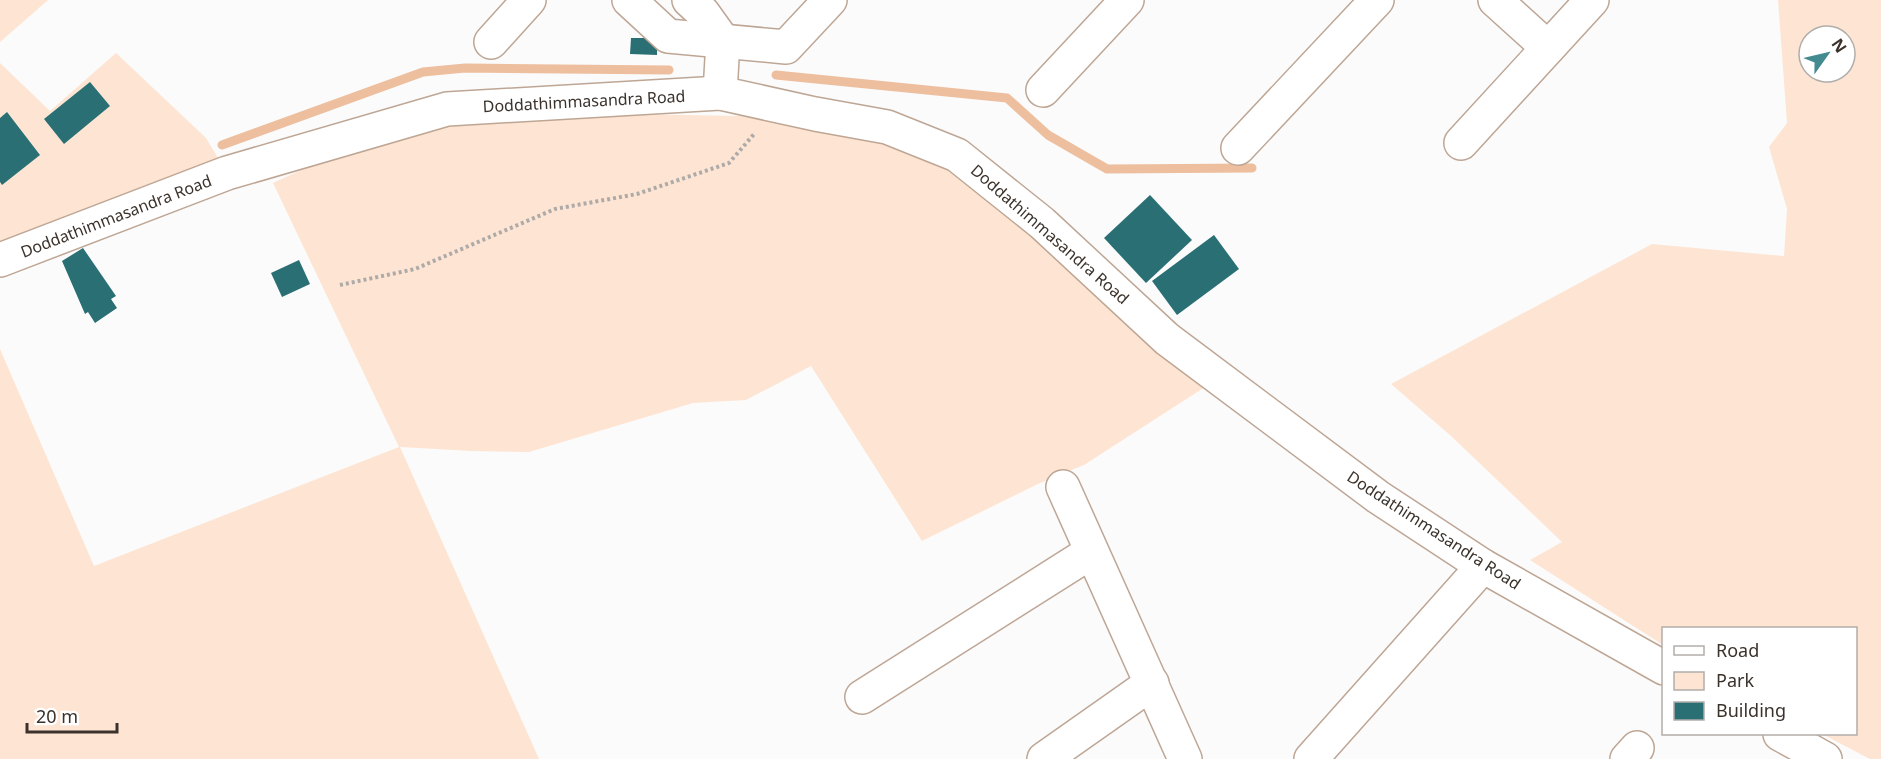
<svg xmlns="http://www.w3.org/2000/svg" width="1881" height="759" font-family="'Noto Sans',sans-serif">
	<rect width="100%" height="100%" fill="#fbfbfb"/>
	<!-- green -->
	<g fill="#fee5d3" fill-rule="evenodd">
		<path d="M0,0H48L0,42Z"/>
		<path d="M1778,0H1881V759H1870L1822,734H1856V628H1664L1663,645L1530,560L1562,542L1451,436L1391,384L1652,244L1784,256L1787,209L1769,147L1787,123ZM1809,36H1845V72H1809Z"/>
		<path d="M116,53L206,138L221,163L0,247V63L50,111Z"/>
		<path d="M564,113L745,116L867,131L958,172L1205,387L1084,465L1040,483L922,541L811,366L746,400L693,403L529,452L471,451L400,447L539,759H0V349L94,566L399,447L273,183L366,140L445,120Z"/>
	</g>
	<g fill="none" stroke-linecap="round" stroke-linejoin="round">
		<!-- stream -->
		<g stroke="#edbf9e" stroke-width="9">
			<path d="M776,75L1007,98L1048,135L1107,169L1252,168"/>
			<path d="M222,145L423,72L465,68L669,70"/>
		</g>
	</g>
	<!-- building -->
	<g fill="#296f74">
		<path d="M631,38H657V55L630,54Z"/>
		<path d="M90,82L110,106L64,144L44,119Z"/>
		<path d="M7,112L40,155L2,185L0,182V118Z"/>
		<path d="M1150,195L1192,240L1146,283L1104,238Z"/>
		<path d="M1214,235L1239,269L1177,315L1152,281Z"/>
		<path d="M83,248L116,296L111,299L117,308L95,323L88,312L85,314L62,261Z"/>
		<path d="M299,260L310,284L282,297L271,273Z"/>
	</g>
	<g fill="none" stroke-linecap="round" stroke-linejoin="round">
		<!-- minor casing -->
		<g stroke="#bea695" stroke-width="36">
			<g id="minor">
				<path d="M629,0L668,36L786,47L830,0"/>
				<path d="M689,0L703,13L723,41L720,93"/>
				<path d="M1495,0L1548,48"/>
				<path d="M491,42L529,0"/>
				<path d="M1043,90L1127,0"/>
				<path d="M1461,143L1592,0"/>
				<path d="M1238,148L1377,0"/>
				<path d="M0,260L227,173L447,109L720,93L815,114L887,127L957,155L1042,223L1167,339L1378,497L1483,566L1664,668"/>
				<path d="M1063,487L1185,759"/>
				<path d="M862,697L1091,552"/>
				<path d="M1780,734L1825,759"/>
				<path d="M1044,759L1152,683"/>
				<path d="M1311,759L1483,566"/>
				<path d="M1627,759L1637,748"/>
			</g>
		</g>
		<!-- path -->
		<path stroke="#aeaaa8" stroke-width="4" stroke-dasharray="3 3" stroke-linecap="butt" d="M340,285L415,269L555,209L637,194L729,163L755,133"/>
		<!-- minor -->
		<use href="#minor" stroke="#fff" stroke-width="33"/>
	</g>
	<g text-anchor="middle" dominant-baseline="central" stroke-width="6" stroke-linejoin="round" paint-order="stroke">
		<!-- street labels -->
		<g font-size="16" fill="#3b322b" stroke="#fff">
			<text transform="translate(584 101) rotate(-3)">Doddathimmasandra Road</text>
			<text transform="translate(116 216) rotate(-21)">Doddathimmasandra Road</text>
			<text transform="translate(1050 234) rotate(41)">Doddathimmasandra Road</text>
			<text transform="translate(1434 530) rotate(33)">Doddathimmasandra Road</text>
		</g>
	</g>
	<!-- legend -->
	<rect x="1662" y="627" width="195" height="108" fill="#ffffff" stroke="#b1adaa" stroke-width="1.5"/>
	<rect x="1674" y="646" width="30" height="9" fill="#ffffff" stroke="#b1adaa" stroke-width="1.5"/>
	<text x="1716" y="657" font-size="18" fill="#3b322b">Road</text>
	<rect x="1674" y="672" width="30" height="18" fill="#fee5d3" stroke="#b1adaa" stroke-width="1.5"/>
	<text x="1716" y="687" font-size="18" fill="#3b322b">Park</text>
	<rect x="1674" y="702" width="30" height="18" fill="#296f74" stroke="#b1adaa" stroke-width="1.5"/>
	<text x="1716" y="717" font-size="18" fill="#3b322b">Building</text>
	<!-- north arrow -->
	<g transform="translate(1827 54) rotate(56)"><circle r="28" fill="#ffffff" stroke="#b1adaa" stroke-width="1.5"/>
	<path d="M0-4.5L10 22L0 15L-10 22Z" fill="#448b91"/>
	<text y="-9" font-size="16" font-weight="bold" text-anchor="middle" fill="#3b322b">N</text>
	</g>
	<!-- scale -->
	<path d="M27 723v9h90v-9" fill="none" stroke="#3b322b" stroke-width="3"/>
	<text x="36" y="723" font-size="18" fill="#3b322b" stroke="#ffffff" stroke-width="4.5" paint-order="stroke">20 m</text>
</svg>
